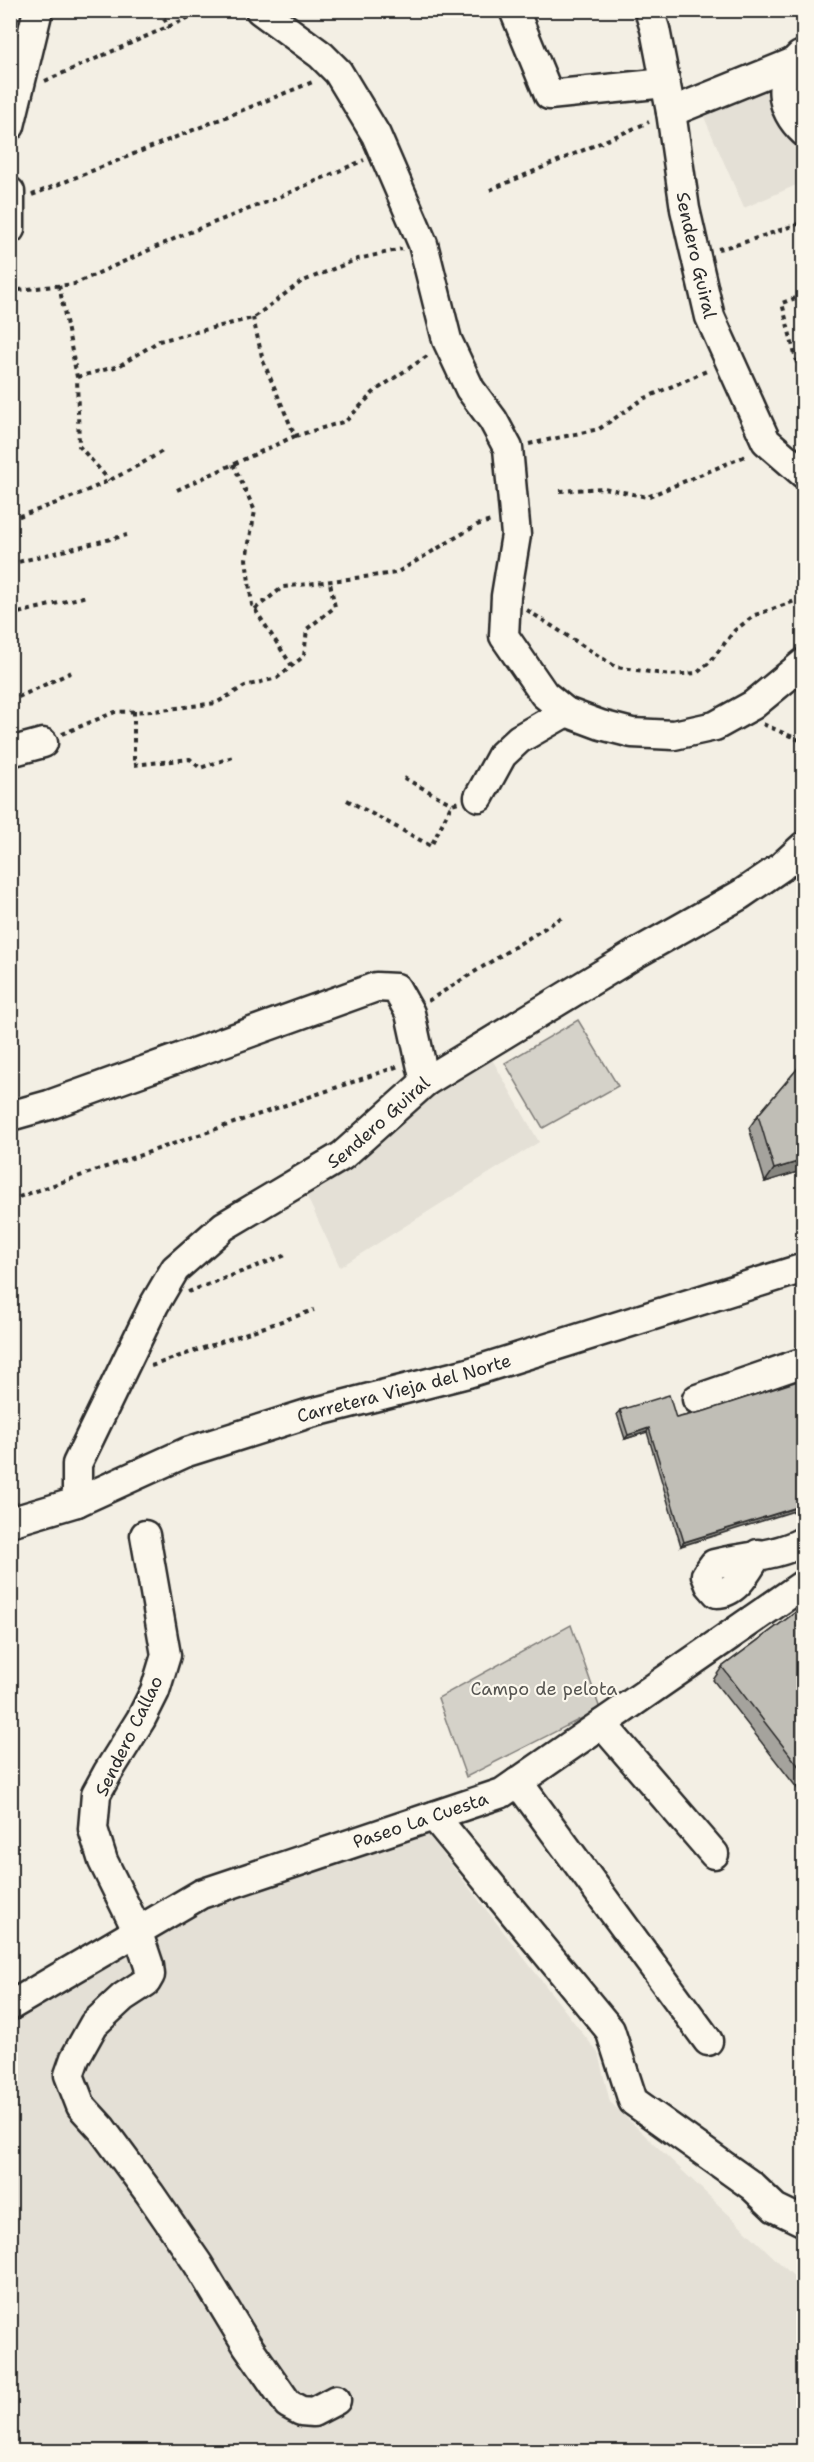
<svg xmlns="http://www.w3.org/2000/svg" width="814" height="2462" font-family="'Shantell Sans',sans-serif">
	<rect width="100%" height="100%" fill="#f3efe4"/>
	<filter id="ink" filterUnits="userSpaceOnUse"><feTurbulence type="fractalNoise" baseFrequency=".0167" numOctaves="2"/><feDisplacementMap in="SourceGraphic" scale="12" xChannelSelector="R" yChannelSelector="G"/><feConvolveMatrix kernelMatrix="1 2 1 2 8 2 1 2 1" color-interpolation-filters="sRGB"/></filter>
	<g filter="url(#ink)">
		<!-- built -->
		<g fill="#e4e0d6">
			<path d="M782,81L803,129V182L744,208L704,117Z"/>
			<path d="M489,1054L539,1142L340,1267L301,1184L412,1104Z"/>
			<path d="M428,1835L598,2053L610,2102L803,2285V2451H11L10,2019L208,1903Z"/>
		</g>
		<!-- green -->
		<g fill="#d5d2c9" stroke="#807e7a" stroke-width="1.5">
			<path d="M578,1020L618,1086L543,1128L505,1063Z"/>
			<path d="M571,1625L600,1709L466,1777L438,1698Z"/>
		</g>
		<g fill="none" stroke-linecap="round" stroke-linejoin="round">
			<!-- minor casing -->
			<g stroke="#2b2b2b" stroke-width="33">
				<g id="minor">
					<path d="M260,10L321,55L338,72L376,135L423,244L447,340L470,389L493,420L508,448L516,535L506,596L504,636L544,694L566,712L601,725L632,733L674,735L715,726L753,705L804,663"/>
					<path d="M514,10L549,95L665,83"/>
					<path id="s1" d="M649,10L655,29L671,112L685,209L710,317L766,441L804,474"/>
					<path d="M800,56C775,79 780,110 804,132"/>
					<path d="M671,112L792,63"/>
					<path d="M10,126L38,10"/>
					<path d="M10,192V229"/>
					<path d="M10,752L43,743"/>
					<path d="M479,797L502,755L519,739L566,712"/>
					<path d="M10,1116L49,1105L376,987L396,988L410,1013L425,1082"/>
					<path d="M697,1399L804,1362"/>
					<path id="s2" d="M77,1502V1464L154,1305L175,1269L224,1226L342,1156L425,1082L637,953L740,895L781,867L804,846"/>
					<path id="s3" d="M10,1522L77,1502L187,1452L307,1414L468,1373L804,1268"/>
					<path d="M145,1535L166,1655L155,1691L141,1719L108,1772L96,1794L93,1829L103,1861L137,1930L149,1966L150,1975L146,1982L123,1997L94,2024L75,2058L69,2075L81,2106L102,2129L150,2194L198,2264L247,2345L288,2404L301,2411L313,2412L336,2400"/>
					<path d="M758,1554C748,1569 737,1593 717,1593L710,1585L706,1575L714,1564C743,1557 778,1556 804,1541"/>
					<path d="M602,1724L714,1854"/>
					<path d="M518,1782L708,2041"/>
					<path d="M434,1816L610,2030L633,2101L752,2186L775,2208L804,2222"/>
					<path id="s4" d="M10,2006L201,1894L502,1793L804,1584"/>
				</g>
			</g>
			<!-- path -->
			<g stroke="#2b2b2b" stroke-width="4" stroke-dasharray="4.5 4.5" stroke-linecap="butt">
				<path d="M160,10L169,28"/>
				<path d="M45,81L206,10"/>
				<path d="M490,190L649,122"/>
				<path d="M32,195L315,81"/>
				<path d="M718,249L739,244L804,222"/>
				<path d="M59,285L77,377L79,446L109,480"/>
				<path d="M10,291L74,284L185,234L277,198L364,160"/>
				<path d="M804,295L782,303L801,379L804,378"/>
				<path d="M77,377L119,366L159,341L253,318L301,282L358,259L402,249"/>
				<path d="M295,436L346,421L375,391L430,354"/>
				<path d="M529,444L599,429L643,399L709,370"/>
				<path d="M233,464L255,511L246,559L252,605L292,666"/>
				<path d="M177,490L295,436L263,361L253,318"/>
				<path d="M560,491L604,488L647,497L748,455"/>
				<path d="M10,519C64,502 117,480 164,450"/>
				<path d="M10,564L127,535"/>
				<path d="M255,609L283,587L396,573L477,525L491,521"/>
				<path d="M527,610L616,667L670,675L697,673L710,662L735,630L755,615L804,598"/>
				<path d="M10,615L87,596"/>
				<path d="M10,701L72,672"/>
				<path d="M134,711V765L190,759L200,768L236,756"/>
				<path d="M763,724L804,742"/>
				<path d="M62,734L115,712L154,711L216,703L245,686L277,678L304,656L307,629L335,607L330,583"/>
				<path d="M404,778L452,804"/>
				<path d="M347,800L431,846L452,804L459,802"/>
				<path d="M428,1001L564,916"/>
				<path d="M10,1200L399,1066"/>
				<path d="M188,1292L286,1255"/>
				<path d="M151,1366L314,1310"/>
			</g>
			<!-- minor -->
			<use href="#minor" stroke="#fbf7ec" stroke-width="28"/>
		</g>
		<!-- wall -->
		<g fill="#a5a39d" stroke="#2b2b2b" stroke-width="1.5">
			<path d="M804,1061V1170L765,1182L749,1128L758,1115Z"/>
			<path d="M804,1379L681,1546L647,1432L625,1439L617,1414L620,1410L676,1418L705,1411Z"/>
			<path d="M804,1606V1797L713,1680L722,1667Z"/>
		</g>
		<!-- shaded-wall -->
		<g fill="#86857f" stroke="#2b2b2b" stroke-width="1.5">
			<path d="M804,1160V1170L765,1182L774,1169Z"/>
			<path d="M649,1428L647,1432L625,1439L628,1435Z"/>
			<path d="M804,1505V1508L681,1546L684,1542Z"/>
		</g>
		<!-- building -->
		<g fill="#c0beb6" stroke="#2b2b2b" stroke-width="1.5">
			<path d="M804,1061V1160L774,1169L758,1115Z"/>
			<path d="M804,1379V1505L684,1542L649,1428L628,1435L620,1410L669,1395L676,1418L705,1411Z"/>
			<path d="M804,1606V1773L722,1667Z"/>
		</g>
	</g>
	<g text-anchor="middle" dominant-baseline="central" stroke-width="4.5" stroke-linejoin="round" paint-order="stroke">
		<!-- street labels -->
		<g font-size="18" fill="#2b2b2b" stroke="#fbf7ec">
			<text stroke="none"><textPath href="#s1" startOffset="250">Sendero Guiral</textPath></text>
			<text stroke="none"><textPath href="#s2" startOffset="508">Sendero Guiral</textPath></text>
			<text stroke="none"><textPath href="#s3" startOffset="417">Carretera Vieja del Norte</textPath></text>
			<text transform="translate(129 1736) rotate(-64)">Sendero Callao</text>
			<text stroke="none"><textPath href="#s4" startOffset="453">Paseo La Cuesta</textPath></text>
		</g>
		<!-- park labels -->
		<g font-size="18" fill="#565552" stroke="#fbf7ec">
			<text x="544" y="1689">Campo de pelota</text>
		</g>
	</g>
	<!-- margin -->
	<rect width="814" height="2462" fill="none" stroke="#fbf7ec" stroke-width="36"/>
	<rect x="18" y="18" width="778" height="2426" fill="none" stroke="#2b2b2b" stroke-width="2" filter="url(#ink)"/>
</svg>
